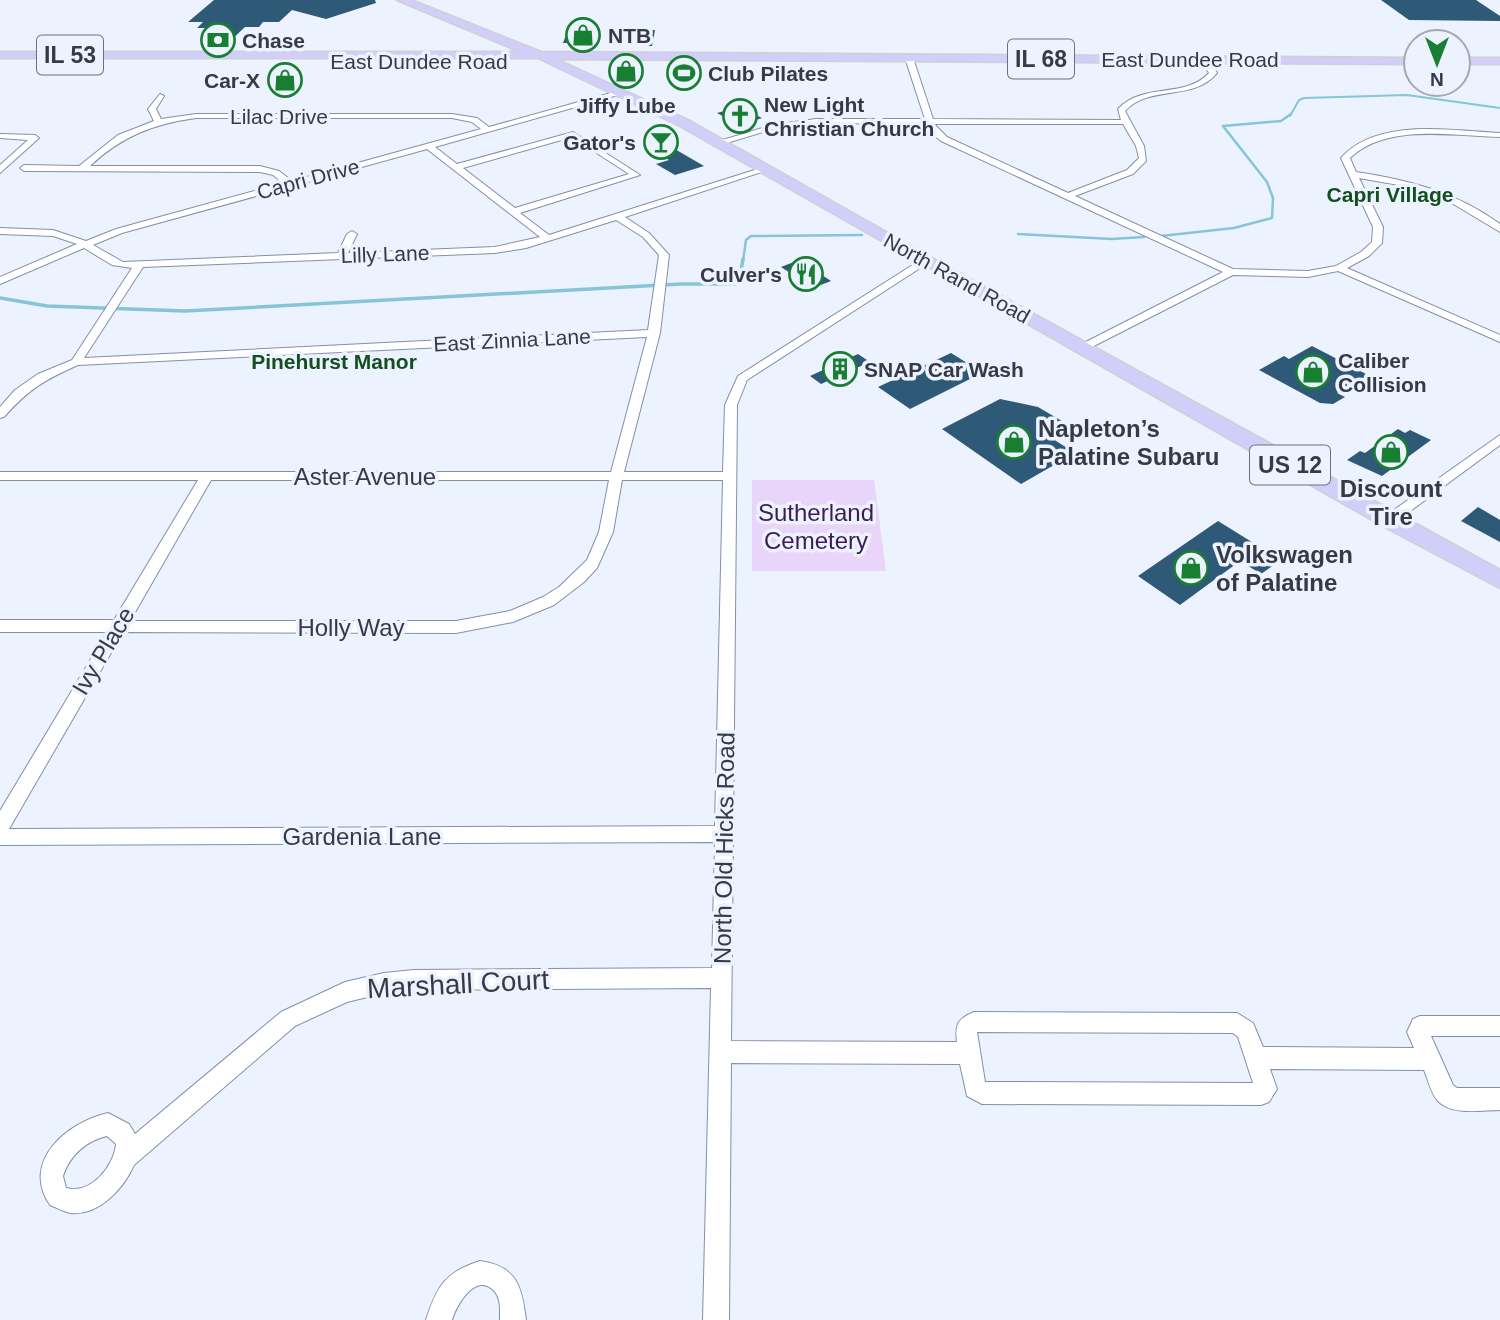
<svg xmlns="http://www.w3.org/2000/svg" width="1500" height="1320" font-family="Arial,sans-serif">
	<rect width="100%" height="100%" fill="#ecf2fe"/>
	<!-- green -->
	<path fill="#e9d5fa" d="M752,480H874L886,571H752Z"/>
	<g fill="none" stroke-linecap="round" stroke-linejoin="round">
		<!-- stream-far2 -->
		<path stroke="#86c5d7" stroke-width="2" d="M1290,116L1299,100L1304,98L1407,95L1500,108"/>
		<!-- stream-far1 -->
		<g stroke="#86c5d7" stroke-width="2.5">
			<path d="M1018,234L1112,239L1144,237"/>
			<path d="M1161,236L1234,228L1272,218L1273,198L1267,182L1223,126L1281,121L1291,114"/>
			<path d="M743,261L746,240L751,236L862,235"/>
		</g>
		<!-- stream -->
		<path stroke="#86c5d7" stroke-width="3.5" d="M0,298L47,306L185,311L681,284H734L739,282L743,259"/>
	</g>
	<!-- building -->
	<g fill="#2e5977">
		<path d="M214,0H375L376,3L326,19L292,10L279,22H263L259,27H245L228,43H206L202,42L218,28H197L203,22H188Z"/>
		<path d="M1381,0H1476L1500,16V21L1409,20Z"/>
		<path d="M568,30H588L584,43H563Z"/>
		<path d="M639,30H655L652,46H635Z"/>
		<path d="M739,107L762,118L740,125L717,113Z"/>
		<path d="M661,141L704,166L675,175L656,164L669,160L655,151Z"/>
		<path d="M799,260L831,281L813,288L781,267Z"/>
		<path d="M1312,346L1368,375L1337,393L1345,397L1333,404L1320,403L1259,370L1284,356L1289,359Z"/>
		<path d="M951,353L980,371L973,374L976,376L910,409L878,387Z"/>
		<path d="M858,354L870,362L821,384L810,376Z"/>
		<path d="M1000,399L1038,407L1067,424L1083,439H1053L1075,453L1021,484L942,429Z"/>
		<path d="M1398,429L1405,433L1410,430L1431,440L1382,476L1347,460L1360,451L1365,453Z"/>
		<path d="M1478,507L1500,520V542L1461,521Z"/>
		<path d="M1218,521L1281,560L1261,574L1240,561L1180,605L1138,576Z"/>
	</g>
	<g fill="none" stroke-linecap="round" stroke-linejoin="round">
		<!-- street casing -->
		<g stroke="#8290aa" stroke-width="2">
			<g id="street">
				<path d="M909,56L913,58L933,119L1121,120L1118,109C1143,82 1185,99 1209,73L1201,60L1208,58L1217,73C1193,102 1150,84 1125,111L1144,146L1146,161L1133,174L1075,196L1233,269L1308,271L1336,266L1361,252L1372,242L1373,227L1341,158C1378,117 1451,131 1500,133V137C1453,136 1387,123 1350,158L1356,172C1409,180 1456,192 1500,224V232L1445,199L1410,187L1359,178L1383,227L1382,243L1369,256L1347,268L1500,335V342L1338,271L1308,277L1233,275L1086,350H1078V346L1223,272L941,141L929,131L926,124L816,123L773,129L720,145L716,142L772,125L816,119H925L905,58ZM934,124H1123L1136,146L1139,158L1127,170L1068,193L947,137Z"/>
				<path d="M618,91L625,93L435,147L457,164L573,132L640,175L520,213L549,235L764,167L771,169L625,217L649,233L669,255L660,333L624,472H723L725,405L738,376L922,259L931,261L747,380L737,405L731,1041L957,1042C955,1025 957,1019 974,1012L1237,1013L1253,1023L1263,1047L1414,1048L1407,1032L1413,1019L1420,1016H1500V1036H1431L1453,1085L1457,1088H1500V1110C1482,1110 1452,1116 1438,1101C1431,1094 1428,1079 1424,1070L1270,1069L1277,1089L1269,1102L1261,1105L982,1104L967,1096L960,1064L731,1063L729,1320H703L711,988L414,990L384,993L347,1002L295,1026L134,1165C124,1188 99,1216 71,1213C64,1212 56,1207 50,1205C20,1161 68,1122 108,1113L129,1124L135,1134L281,1012L345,982L384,973L414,970L712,968L715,842L0,845V811L107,632H0V620H114L198,480H0V472H611L647,337L78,365C44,380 29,389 4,417L0,418V407L15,390L38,374L72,360L132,268L112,265L84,248L0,284V277L77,244L53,236L0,234V228L53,230L86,241L116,229L283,183L273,175L260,172L24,171L20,168L24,165L79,166L118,135L154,121L148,109L160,94L164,96L156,109L161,119L196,114H452L477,118L489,127ZM196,118H452L472,122L481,129L292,181L279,171L260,166H90C122,136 153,124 196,118ZM572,137L629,174L515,208L463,168ZM427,149L540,237L495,247L348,253L357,234L352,231L347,234L338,253L123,262L93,245L122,233ZM616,220L643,237L659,255L648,330L84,358L143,267L495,253L526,248ZM211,480H609L599,532L587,560L559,587L543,597L510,611L456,621H130ZM622,480H723L715,826L9,829L123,632L456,633L513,622L554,605L584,582L597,568L613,532ZM977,1032L1233,1033L1238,1037L1253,1083L985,1082ZM107,1136L116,1144C114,1166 91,1195 66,1188L63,1176C70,1155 86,1141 107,1136Z"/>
				<path d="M0,134L35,135L39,138L0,173V165L28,140L0,138Z"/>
				<path d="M1500,435V445L1394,523H1384L1382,520L1384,517Z"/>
				<path d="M480,1261C517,1266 522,1287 526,1320H500C500,1311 501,1299 495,1292C477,1270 456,1305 452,1320H426C437,1286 445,1272 480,1261Z"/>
			</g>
		</g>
		<!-- primary casing -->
		<g stroke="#cfd0d3" stroke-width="3">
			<g id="primary">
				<path d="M397,0H411L541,52L1416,58V64L556,59L688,120L932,258L1500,570V588L1381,525L680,126L538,58H0V52H521Z"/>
				<rect x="1458" y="58" width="42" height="6"/>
			</g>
		</g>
		<!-- street -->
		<use href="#street" fill="#fff" fill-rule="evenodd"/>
		<!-- primary -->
		<use href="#primary" fill="#d1cefa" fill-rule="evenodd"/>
	</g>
	<!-- icons -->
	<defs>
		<g id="shop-ring" transform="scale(1.75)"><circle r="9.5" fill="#ecf2fe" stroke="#187e32" stroke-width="1.5"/><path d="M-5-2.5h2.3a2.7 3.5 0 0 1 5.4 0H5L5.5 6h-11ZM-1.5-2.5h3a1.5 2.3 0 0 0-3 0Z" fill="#187e32"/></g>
		<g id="bank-ring" transform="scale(1.75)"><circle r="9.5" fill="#ecf2fe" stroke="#187e32" stroke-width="1.5"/><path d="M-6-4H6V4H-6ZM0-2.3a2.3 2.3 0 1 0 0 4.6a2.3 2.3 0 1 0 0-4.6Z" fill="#187e32"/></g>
		<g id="stadium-ring" transform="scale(1.75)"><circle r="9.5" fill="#ecf2fe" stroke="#187e32" stroke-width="1.5"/><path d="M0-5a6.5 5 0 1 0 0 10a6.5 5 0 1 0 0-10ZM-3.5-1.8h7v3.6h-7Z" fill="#187e32"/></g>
		<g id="church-ring" transform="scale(1.75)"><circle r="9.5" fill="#ecf2fe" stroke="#187e32" stroke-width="1.5"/><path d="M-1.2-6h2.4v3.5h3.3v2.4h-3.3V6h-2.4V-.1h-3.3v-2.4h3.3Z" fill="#187e32"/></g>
		<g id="bar-ring" transform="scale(1.75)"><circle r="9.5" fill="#ecf2fe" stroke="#187e32" stroke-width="1.5"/><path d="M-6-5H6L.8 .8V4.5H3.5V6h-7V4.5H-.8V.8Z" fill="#187e32"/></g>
		<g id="restaurant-ring" transform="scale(1.75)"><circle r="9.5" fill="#ecf2fe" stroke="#187e32" stroke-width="1.5"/><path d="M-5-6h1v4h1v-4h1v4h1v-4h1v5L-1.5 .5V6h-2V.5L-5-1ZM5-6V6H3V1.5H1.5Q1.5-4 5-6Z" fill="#187e32"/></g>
		<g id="building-ring" transform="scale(1.75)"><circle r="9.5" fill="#ecf2fe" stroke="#187e32" stroke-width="1.5"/><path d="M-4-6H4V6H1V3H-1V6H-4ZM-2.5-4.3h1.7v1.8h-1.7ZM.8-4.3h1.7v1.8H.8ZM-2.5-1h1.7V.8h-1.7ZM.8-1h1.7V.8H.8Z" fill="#187e32"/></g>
	</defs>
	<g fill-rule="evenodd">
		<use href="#shop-ring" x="583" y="35"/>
		<use href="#bank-ring" x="218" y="40"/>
		<use href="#shop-ring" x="626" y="71"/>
		<use href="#stadium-ring" x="684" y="73"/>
		<use href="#shop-ring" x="285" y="80"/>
		<use href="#church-ring" x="740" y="116"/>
		<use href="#bar-ring" x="661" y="142"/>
		<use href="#restaurant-ring" x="806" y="274"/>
		<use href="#building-ring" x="840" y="369"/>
		<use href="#shop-ring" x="1313" y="372"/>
		<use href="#shop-ring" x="1014" y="442"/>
		<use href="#shop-ring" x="1391" y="452"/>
		<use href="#shop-ring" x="1191" y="568"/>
	</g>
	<g text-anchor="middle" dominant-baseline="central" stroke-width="7" stroke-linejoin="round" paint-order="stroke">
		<!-- far-poi labels -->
		<g font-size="21" font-weight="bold" fill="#353a46" stroke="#ecf2fe" text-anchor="start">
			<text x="608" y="35">NTB</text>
			<text x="242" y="40">Chase</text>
			<text x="708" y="73">Club Pilates</text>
			<text x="260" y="80" text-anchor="end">Car-X</text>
			<text x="764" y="104">New Light<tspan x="764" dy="24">Christian Church</tspan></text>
			<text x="626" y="105" text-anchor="middle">Jiffy Lube</text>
			<text x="636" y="142" text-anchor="end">Gator's</text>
			<text x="782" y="274" text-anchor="end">Culver's</text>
			<text x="1338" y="360">Caliber<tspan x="1338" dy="24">Collision</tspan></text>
			<text x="864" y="369">SNAP Car Wash</text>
		</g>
		<!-- far-street labels -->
		<g font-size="21" fill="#353a46" stroke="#ecf2fe">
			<text x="1190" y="59">East Dundee Road</text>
			<text x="419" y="61">East Dundee Road</text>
			<text x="279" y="116">Lilac Drive</text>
			<text transform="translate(308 179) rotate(-15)">Capri Drive</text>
			<text transform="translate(385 254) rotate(-2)">Lilly Lane</text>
			<text transform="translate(957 278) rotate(29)">North Rand Road</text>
			<text transform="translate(512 340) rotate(-3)">East Zinnia Lane</text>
		</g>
		<!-- far-neighbourhood labels -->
		<g font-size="21" font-weight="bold" fill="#114f1f" stroke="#ecf2fe">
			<text x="1390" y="194">Capri Village</text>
			<text x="334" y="361">Pinehurst Manor</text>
		</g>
		<!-- shield labels -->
		<g fill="#ecf2fe" stroke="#6c717d" stroke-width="2">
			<rect x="37" y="35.5" width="66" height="39" rx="5"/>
			<rect x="1008" y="39.5" width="66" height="39" rx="5"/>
			<rect x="1250" y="445.5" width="80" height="39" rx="5"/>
		</g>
		<g font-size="23" font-weight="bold" fill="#353a46">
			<text x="70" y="55">IL 53</text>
			<text x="1041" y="59">IL 68</text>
			<text x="1290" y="465">US 12</text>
		</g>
		<!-- poi labels -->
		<g font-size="24" font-weight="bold" fill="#353a46" stroke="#ecf2fe" text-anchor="start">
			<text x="1038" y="428">Napleton’s<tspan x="1038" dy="28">Palatine Subaru</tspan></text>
			<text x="1391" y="488" text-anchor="middle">Discount<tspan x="1391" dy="28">Tire</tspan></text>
			<text x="1216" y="554">Volkswagen<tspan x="1216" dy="28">of Palatine</tspan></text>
		</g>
		<!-- street labels -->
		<g font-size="24" fill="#353a46" stroke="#ecf2fe">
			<text x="365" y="476">Aster Avenue</text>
			<text x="351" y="627">Holly Way</text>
			<text transform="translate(103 651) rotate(-59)">Ivy Place</text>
			<text x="362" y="836">Gardenia Lane</text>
			<text transform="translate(724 848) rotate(-89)">North Old Hicks Road</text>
		</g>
		<!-- park labels -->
		<g font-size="24" fill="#3e1c53" stroke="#ecf2fe">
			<text x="816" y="512">Sutherland<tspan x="816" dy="28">Cemetery</tspan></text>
		</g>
		<!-- near-street labels -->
		<g font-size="28" fill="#353a46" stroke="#ecf2fe">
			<text transform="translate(458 984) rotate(-3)">Marshall Court</text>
		</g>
	</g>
	<!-- north arrow -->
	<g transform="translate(1437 63) rotate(180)"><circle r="33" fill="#ecf2fe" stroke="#a3a8b4" stroke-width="2"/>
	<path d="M0-5L12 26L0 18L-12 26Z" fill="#187e32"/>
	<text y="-10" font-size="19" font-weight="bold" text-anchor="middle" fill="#353a46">N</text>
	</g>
</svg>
